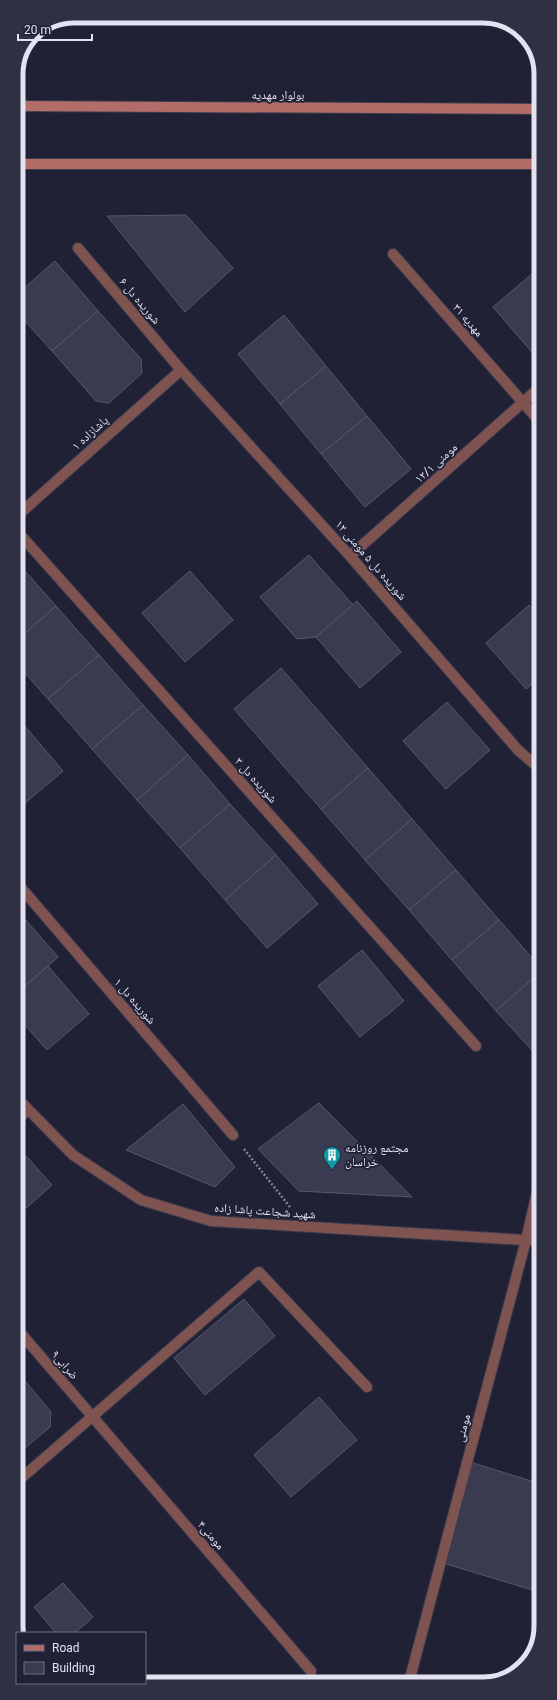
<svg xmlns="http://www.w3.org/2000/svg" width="557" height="1700" font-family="Roboto,'Noto Naskh Arabic',sans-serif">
	<rect width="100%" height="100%" fill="#212136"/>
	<!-- building -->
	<g fill="#3a3a51" stroke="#575770">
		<path d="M186,215L233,268L185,312L107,216Z"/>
		<path d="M55,261L98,311L52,351L16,311V295Z"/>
		<path d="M539,268V356L537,358L493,307Z"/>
		<path d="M98,311L141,359L142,373L109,403L96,401L52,351Z"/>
		<path d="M284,315L326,366L280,404L238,354Z"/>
		<path d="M326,366L367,416L321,454L280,404Z"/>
		<path d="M367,416L411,469L365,507L321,454Z"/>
		<path d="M309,555L353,605L316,637L297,639L260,597Z"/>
		<path d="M17,562L56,606L17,640Z"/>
		<path d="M190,571L233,620L185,662L142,613Z"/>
		<path d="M357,601L401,652L360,688L316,637Z"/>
		<path d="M529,605L540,617V678L526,689L486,643Z"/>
		<path d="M56,606L99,655L48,699L17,664V640Z"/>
		<path d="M99,655L143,705L92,749L48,699Z"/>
		<path d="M281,668L368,768L321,809L234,709Z"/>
		<path d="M447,702L490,750L446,789L403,741Z"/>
		<path d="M143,705L188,755L137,800L92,749Z"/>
		<path d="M18,718L63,771L17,810V719Z"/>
		<path d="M188,755L230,804L180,848L137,800Z"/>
		<path d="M368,768L412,819L365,860L321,809Z"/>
		<path d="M230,804L276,855L225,900L180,848Z"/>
		<path d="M412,819L456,870L409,910L365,860Z"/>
		<path d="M276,855L318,904L267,948L225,900Z"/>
		<path d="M456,870L499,920L452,960L409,910Z"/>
		<path d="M17,910L58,957L17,993Z"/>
		<path d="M499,920L540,967V972L496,1011L452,960Z"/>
		<path d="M362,950L404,1001L360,1037L318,986Z"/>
		<path d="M48,966L89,1014L47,1050L17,1016V993Z"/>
		<path d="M540,972V1059L496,1011Z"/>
		<path d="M319,1103L412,1197L299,1191L258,1149Z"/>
		<path d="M183,1104L235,1167L215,1187L126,1150Z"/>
		<path d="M17,1157H27L52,1185L17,1216Z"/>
		<path d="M244,1299L275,1336L205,1395L174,1358Z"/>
		<path d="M25,1381L51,1412L50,1427L18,1454V1387Z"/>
		<path d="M319,1397L357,1440L291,1497L254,1455Z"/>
		<path d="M473,1463L541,1484V1587L539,1592L443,1563Z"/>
		<path d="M63,1583L93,1617L75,1633H56L34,1607Z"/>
	</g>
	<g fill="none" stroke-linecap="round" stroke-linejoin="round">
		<!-- minor casing -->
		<g stroke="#3c3c50" stroke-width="12">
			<g id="minor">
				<path d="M78,248L181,370L350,556L518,750L540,769"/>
				<path d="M393,254L540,422"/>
				<path d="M17,516L181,370"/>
				<path d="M17,531L476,1046"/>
				<path d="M350,556L539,388"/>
				<path d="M17,883L233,1135"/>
				<path d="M17,1098L73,1155L141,1200L211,1221L541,1241"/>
				<path d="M17,1120L28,1110"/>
				<path d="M18,1330L311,1671"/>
				<path d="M538,1474H541"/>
				<path d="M18,1481L259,1272L367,1387"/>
				<path d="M410,1679L422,1682"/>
				<path d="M409,1682L526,1240L540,1179"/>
			</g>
		</g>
		<!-- secondary casing -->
		<g stroke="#3c3c50" stroke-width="12">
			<g id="secondary">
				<path d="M16,106L539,109"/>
				<path d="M16,164H539"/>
			</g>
		</g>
		<!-- path -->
		<path stroke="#848496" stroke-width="2.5" stroke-dasharray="2 2" stroke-linecap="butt" d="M244,1149L290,1207"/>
		<!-- minor -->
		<use href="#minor" stroke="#7f5350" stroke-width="10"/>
		<!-- secondary -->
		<use href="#secondary" stroke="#b36d69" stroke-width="10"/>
	</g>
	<!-- icons -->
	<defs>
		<g id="building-pin" transform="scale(0.9)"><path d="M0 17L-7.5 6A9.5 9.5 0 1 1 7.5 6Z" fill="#0f9aa8" stroke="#212136"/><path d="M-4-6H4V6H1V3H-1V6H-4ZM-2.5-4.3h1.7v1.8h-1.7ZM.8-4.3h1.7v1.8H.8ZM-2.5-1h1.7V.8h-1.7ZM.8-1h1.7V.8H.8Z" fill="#fff"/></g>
	</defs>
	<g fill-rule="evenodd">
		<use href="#building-pin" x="332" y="1155"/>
	</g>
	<g text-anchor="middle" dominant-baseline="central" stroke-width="3.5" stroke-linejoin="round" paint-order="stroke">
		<!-- street labels -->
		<g font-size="12" fill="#e2e2f1" stroke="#212136">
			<text x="278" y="95">بولوار مهدیه</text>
			<text transform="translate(140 301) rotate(50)">شوریده دل ۶</text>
			<text transform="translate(468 320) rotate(49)">مهدیه ۳۱</text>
			<text transform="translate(90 433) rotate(-42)">پاشازاده ۱</text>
			<text transform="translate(436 463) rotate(-42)">مومنی ۱۲/۱</text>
			<text transform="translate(371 560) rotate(49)">شوریده دل ۵ مومنی ۱۲</text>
			<text transform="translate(256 780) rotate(48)">شوریده دل ۳</text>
			<text transform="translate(135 1001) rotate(49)">شوریده دل ۱</text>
			<text transform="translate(265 1211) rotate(4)">شهید شجاعت پاشا زاده</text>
			<text transform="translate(65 1365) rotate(49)">ضرابی۹</text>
			<text transform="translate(463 1428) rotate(-75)">مومنی</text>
			<text transform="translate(211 1535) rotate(49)">مومنی۴</text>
		</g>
		<!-- poi labels -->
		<g font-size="12" fill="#e2e2f1" stroke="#212136" text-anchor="start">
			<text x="345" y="1148">مجتمع روزنامه<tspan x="345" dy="14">خراسان</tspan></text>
		</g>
	</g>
	<!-- crop -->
	<path d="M0 0H557V1700H0ZM74 23H483A51 51 0 0 1 534 74V1626A51 51 0 0 1 483 1677H74A51 51 0 0 1 23 1626V74A51 51 0 0 1 74 23Z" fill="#303045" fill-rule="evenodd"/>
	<path fill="none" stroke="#e2e2f1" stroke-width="5" d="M74 23H483A51 51 0 0 1 534 74V1626A51 51 0 0 1 483 1677H74A51 51 0 0 1 23 1626V74A51 51 0 0 1 74 23Z"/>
	<!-- legend -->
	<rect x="16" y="1632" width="130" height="52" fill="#212136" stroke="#6e6e81"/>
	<rect x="24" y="1645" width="20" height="6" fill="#b36d69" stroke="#6e6e81"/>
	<text x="52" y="1652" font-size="12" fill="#e2e2f1">Road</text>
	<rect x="24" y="1662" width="20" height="12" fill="#3a3a51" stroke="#6e6e81"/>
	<text x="52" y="1672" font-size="12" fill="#e2e2f1">Building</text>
	<!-- scale -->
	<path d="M18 34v6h74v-6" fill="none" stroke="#e2e2f1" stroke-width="2"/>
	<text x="24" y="34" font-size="12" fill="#e2e2f1" stroke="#212136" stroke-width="3" paint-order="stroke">20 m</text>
</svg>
